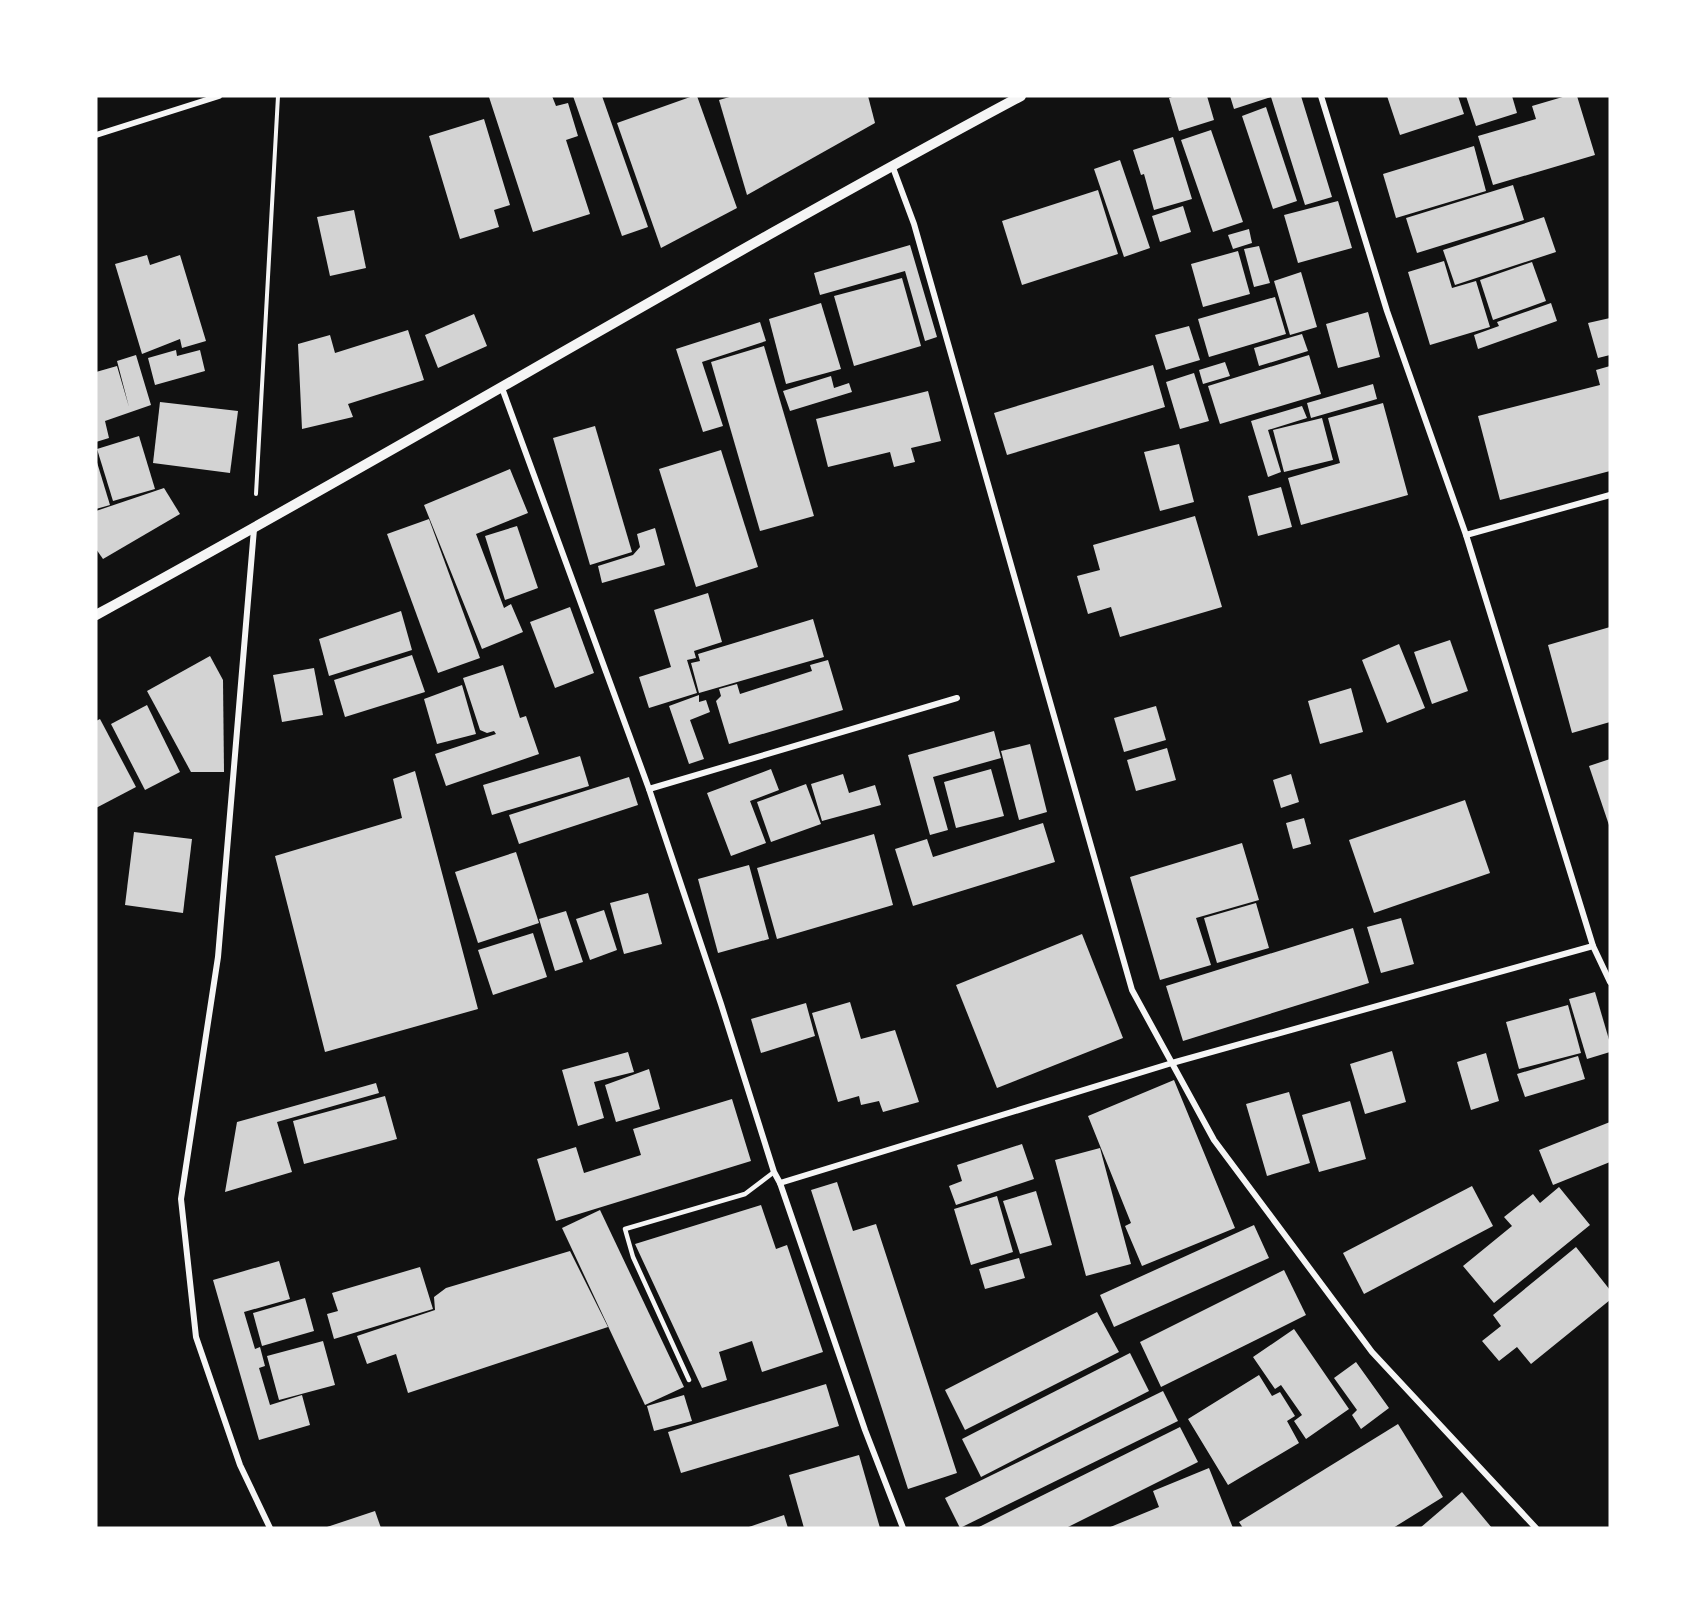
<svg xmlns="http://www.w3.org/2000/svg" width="1706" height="1624" font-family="'Open Sans',sans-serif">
	<rect width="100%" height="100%" fill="#111"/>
	<!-- building -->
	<g fill="#d3d3d3">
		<path d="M492,96H552L556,106L568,103L578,136L566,140L590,214L533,232L489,97Z"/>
		<path d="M573,96H602L648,227L622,236Z"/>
		<path d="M693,96H697L737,208L661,248L617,123Z"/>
		<path d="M733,96H868L875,123L747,195L719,100Z"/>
		<path d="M1175,96H1207L1214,120L1179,131L1169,98Z"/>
		<path d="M1230,96H1301L1332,197L1305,205L1271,97L1234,109Z"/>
		<path d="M1387,96H1458L1464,114L1400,135Z"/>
		<path d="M1466,96H1512L1517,113L1476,126Z"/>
		<path d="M1566,96H1577L1595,155L1493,185L1478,136L1536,119L1532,106Z"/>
		<path d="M1266,107L1297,201L1273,209L1242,116Z"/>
		<path d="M484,119L510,205L494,210L499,227L460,239L429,136Z"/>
		<path d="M1211,130L1243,222L1213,232L1181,140Z"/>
		<path d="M1173,137L1192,199L1154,210L1144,174L1141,175L1133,150Z"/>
		<path d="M1474,146L1486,191L1396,218L1383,174Z"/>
		<path d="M1120,160L1150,248L1124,257L1094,169Z"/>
		<path d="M1513,185L1524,220L1417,253L1406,218Z"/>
		<path d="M1098,190L1118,254L1022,285L1002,221Z"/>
		<path d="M1338,201L1352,248L1298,263L1284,215Z"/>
		<path d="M1183,206L1191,232L1160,242L1152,216Z"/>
		<path d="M354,210L366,268L330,276L317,217Z"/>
		<path d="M1544,217L1556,252L1455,285L1443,250Z"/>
		<path d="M1249,229L1252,243L1233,249L1228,235Z"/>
		<path d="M910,245L937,337L925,341L905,271L820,295L814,273Z"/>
		<path d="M1259,246L1270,283L1254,287L1244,249Z"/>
		<path d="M1238,251L1250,294L1203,307L1191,264Z"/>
		<path d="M147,255L150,265L180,255L206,341L182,348L180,339L142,354L115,264Z"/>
		<path d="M1444,261L1452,288L1476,281L1490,327L1430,345L1408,272Z"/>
		<path d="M1532,262L1546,301L1493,320L1480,280Z"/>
		<path d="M1301,272L1317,327L1290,335L1274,281Z"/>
		<path d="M902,278L921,346L854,366L834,296Z"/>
		<path d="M1275,297L1286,334L1209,357L1198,319Z"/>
		<path d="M821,303L841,369L786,384L769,319Z"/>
		<path d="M1551,303L1557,321L1478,349L1474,335L1499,326L1497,322Z"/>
		<path d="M1368,312L1380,357L1338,368L1326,324Z"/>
		<path d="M474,314L487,346L438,368L425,335Z"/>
		<path d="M1610,318V355L1598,358L1588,323Z"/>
		<path d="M760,322L766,341L702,362L723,426L703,432L676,349Z"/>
		<path d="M1189,326L1200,360L1166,370L1155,335Z"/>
		<path d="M408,330L424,380L348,404L353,417L302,429L298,344L330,335L335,353Z"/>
		<path d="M1302,334L1308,351L1259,366L1254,348Z"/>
		<path d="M764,346L814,516L760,531L711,362Z"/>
		<path d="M176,350L177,356L200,350L205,371L155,385L148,358Z"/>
		<path d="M136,355L151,405L105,421L109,438L96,442V372L117,366L129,407L117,361Z"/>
		<path d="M1309,355L1321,394L1220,424L1208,386Z"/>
		<path d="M1225,362L1230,376L1203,384L1199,370Z"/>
		<path d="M1153,365L1165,407L1007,455L994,413Z"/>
		<path d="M1610,366V471L1500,500L1478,416L1600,385L1596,370Z"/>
		<path d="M1194,373L1209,421L1180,429L1166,382Z"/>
		<path d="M831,376L834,388L849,383L852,392L790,411L783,391Z"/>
		<path d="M1373,384L1377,399L1311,418L1307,403Z"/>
		<path d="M928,391L941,441L911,448L915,462L894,467L890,452L828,467L816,419Z"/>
		<path d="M160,402L238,411L230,473L153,463Z"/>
		<path d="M1383,403L1408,495L1301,525L1288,478L1340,463L1328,418Z"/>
		<path d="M1302,406L1307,418L1268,430L1281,472L1268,477L1251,421Z"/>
		<path d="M1322,418L1333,460L1284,472L1273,430Z"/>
		<path d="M595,426L632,552L590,565L553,438Z"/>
		<path d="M139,436L155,489L113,501L97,449Z"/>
		<path d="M1179,444L1194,502L1160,511L1144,452Z"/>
		<path d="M721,450L758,567L696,587L659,469Z"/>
		<path d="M96,459L110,505L96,509Z"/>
		<path d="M510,469L528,513L476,534L504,608L511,604L523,632L482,649L424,505Z"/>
		<path d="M1281,487L1292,527L1258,536L1248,496Z"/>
		<path d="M164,488L180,514L103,559L96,549V511Z"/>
		<path d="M1195,516L1222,607L1120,637L1111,607L1088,614L1077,576L1100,570L1093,545Z"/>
		<path d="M429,519L480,658L438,673L387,534Z"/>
		<path d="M517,526L538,588L505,600L485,536Z"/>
		<path d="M655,528L665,565L602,583L598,566L633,555L640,547L637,534Z"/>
		<path d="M708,593L722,642L694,651L696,658L687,660L697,693L649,708L639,677L671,667L654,610Z"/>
		<path d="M570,607L594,673L555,688L530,622Z"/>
		<path d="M401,611L412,650L329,676L319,639Z"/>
		<path d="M813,619L824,657L699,693L691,663L700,661L698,654Z"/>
		<path d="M1610,627V722L1572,733L1548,645Z"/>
		<path d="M1450,640L1468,691L1432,704L1414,652Z"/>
		<path d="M1399,644L1425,708L1387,723L1362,660Z"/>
		<path d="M412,655L425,692L345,717L334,680Z"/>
		<path d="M210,656L223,680L224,772H191L147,691Z"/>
		<path d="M828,660L843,710L729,744L716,701L721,696L719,689L737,684L740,694L812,671L810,665Z"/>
		<path d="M503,665L520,718L526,716L539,754L446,786L435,754L496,734L494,731L487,733L480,730L463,678Z"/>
		<path d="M314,668L323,715L282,722L273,675Z"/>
		<path d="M462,685L476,734L437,744L424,699Z"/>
		<path d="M1351,688L1363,732L1320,744L1308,701Z"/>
		<path d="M699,695V702L706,700L710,712L690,720L704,759L689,764L669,706Z"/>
		<path d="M147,705L180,772L145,790L111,724Z"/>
		<path d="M1156,706L1166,740L1124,752L1114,718Z"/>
		<path d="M100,719L136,787L96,808V721Z"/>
		<path d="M994,731L1001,758L933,777L948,830L930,835L908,755Z"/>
		<path d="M1030,744L1047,812L1019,820L1001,751Z"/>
		<path d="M1167,748L1176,780L1136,791L1127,760Z"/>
		<path d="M580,756L589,786L492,815L483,785Z"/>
		<path d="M1610,759V828L1589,766Z"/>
		<path d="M771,769L779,790L750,801L766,843L731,856L707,793Z"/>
		<path d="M991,769L1004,816L956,828L944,782Z"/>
		<path d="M415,771L478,1009L325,1052L275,856L402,818L393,779Z"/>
		<path d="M843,774L849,793L875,785L881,805L822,821L811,784Z"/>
		<path d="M1291,774L1299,802L1281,808L1273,780Z"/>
		<path d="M629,777L638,805L519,844L509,815Z"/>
		<path d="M806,784L821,824L771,842L757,802Z"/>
		<path d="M1465,800L1490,873L1374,913L1349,840Z"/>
		<path d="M1304,818L1311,844L1293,849L1286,823Z"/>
		<path d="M1043,823L1055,862L913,906L895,849L927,839L933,857Z"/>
		<path d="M134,832L192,839L183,913L125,905Z"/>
		<path d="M874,834L893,905L777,939L757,868Z"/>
		<path d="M1242,843L1259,900L1196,918L1211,965L1160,980L1130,877Z"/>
		<path d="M516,852L539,923L478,943L455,872Z"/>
		<path d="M749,865L769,939L718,953L698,879Z"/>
		<path d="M648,893L662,944L624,954L610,903Z"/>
		<path d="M1256,903L1269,948L1217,963L1204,918Z"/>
		<path d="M604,910L617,950L590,960L576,919Z"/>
		<path d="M566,911L583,962L555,971L539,919Z"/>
		<path d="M1401,918L1414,964L1381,973L1367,927Z"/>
		<path d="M1353,928L1369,983L1183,1041L1166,986Z"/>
		<path d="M533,933L547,977L493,995L478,950Z"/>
		<path d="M1082,934L1123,1038L997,1088L956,985Z"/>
		<path d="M1595,992L1610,1043V1052L1587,1059L1569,999Z"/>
		<path d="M850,1002L861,1039L895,1030L919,1102L883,1112L879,1101L861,1105L859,1096L838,1102L812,1013Z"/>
		<path d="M806,1003L815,1036L761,1053L751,1019Z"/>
		<path d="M1568,1005L1581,1053L1519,1069L1506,1022Z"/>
		<path d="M1392,1051L1406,1102L1365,1114L1350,1064Z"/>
		<path d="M628,1052L634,1072L594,1082L604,1118L578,1126L562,1070Z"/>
		<path d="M1486,1053L1499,1101L1471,1110L1457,1062Z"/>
		<path d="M1578,1056L1585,1079L1525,1097L1517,1074Z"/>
		<path d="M649,1069L660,1109L616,1122L605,1085Z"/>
		<path d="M1174,1080L1235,1228L1142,1266L1125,1226L1131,1223L1088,1116Z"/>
		<path d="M376,1083L379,1093L277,1122L292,1172L225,1192L237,1122Z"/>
		<path d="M1289,1092L1310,1163L1267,1176L1246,1104Z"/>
		<path d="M385,1096L397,1139L304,1164L293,1121Z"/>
		<path d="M732,1099L751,1161L556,1221L537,1159L576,1147L584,1173L641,1155L633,1129Z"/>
		<path d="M1350,1101L1366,1159L1319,1172L1302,1115Z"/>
		<path d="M1610,1122V1162L1553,1185L1539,1150Z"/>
		<path d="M1022,1144L1034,1179L956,1205L949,1186L962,1181L957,1165Z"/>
		<path d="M1100,1148L1131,1264L1086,1276L1055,1160Z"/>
		<path d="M837,1182L853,1231L876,1224L957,1473L908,1489L811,1190Z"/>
		<path d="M1472,1186L1493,1226L1364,1294L1343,1253Z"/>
		<path d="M1559,1187L1590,1225L1494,1303L1463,1266L1512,1226L1504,1217L1533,1194L1540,1203Z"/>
		<path d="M1036,1191L1052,1245L1020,1254L1003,1201Z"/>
		<path d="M997,1196L1013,1252L971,1265L954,1209Z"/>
		<path d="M761,1205L776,1249L787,1245L823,1352L762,1372L752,1341L719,1352L727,1380L702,1388L635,1244Z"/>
		<path d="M600,1210L684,1387L645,1405L562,1228Z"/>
		<path d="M1254,1225L1269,1258L1114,1327L1100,1295Z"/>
		<path d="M1576,1247L1610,1290V1300L1531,1364L1517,1347L1499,1361L1482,1341L1501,1326L1493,1315Z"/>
		<path d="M570,1251L608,1327L408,1393L396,1354L367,1364L357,1336L435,1310L434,1297L446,1288Z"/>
		<path d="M1019,1258L1025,1278L985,1289L979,1269Z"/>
		<path d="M279,1261L290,1299L244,1312L255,1349L260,1347L265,1366L259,1368L270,1405L302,1395L310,1425L259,1440L213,1280Z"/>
		<path d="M420,1267L433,1309L334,1339L327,1314L338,1311L332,1293Z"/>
		<path d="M1284,1270L1306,1315L1161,1387L1140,1342Z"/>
		<path d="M305,1298L314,1331L262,1346L253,1313Z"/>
		<path d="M1097,1312L1119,1352L965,1430L945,1390Z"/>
		<path d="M1294,1329L1349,1409L1306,1439L1294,1421L1302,1415L1281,1385L1275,1389L1253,1357Z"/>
		<path d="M323,1341L335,1385L279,1400L267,1356Z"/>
		<path d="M1130,1353L1149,1391L981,1477L962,1439Z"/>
		<path d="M1356,1362L1389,1408L1361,1429L1352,1415L1357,1410L1334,1378Z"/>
		<path d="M1259,1375L1272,1396L1280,1392L1295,1416L1287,1421L1299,1443L1228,1485L1188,1419Z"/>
		<path d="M826,1384L839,1426L681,1473L668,1432Z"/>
		<path d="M1163,1391L1178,1421L960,1528L945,1498Z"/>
		<path d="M684,1395L692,1421L654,1431L647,1406Z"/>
		<path d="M1398,1424L1443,1497L1393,1528H1243L1239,1522Z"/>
		<path d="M1180,1427L1198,1462L1066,1528H977Z"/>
		<path d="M859,1455L880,1528H804L789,1475Z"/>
		<path d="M1209,1468L1233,1528H1108L1159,1507L1153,1491Z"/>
		<path d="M1462,1492L1492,1528H1420Z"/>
		<path d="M375,1511L381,1528H324Z"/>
		<path d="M784,1515L788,1528H746Z"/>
	</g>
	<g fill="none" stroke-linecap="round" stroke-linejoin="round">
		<!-- path -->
		<path stroke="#f5f5f5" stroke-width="4" d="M256,494L278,96"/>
		<!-- service -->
		<path stroke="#f5f5f5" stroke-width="4.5" d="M689,1380L633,1257L625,1229L745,1194L774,1172"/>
		<!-- minor -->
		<g stroke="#f5f5f5" stroke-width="6">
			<path d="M1321,96L1387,311L1466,535L1593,946L1610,982"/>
			<path d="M96,135L219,96"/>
			<path d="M892,165L914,224L1132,990L1214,1140L1372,1352L1536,1528"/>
			<path d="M502,388L649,789L721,1004L774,1172L780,1183L865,1430L903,1528"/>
			<path d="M254,529L218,957L181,1199L196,1337L240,1465L270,1528"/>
			<path d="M1466,535L1610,495"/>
			<path d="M649,789L957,698"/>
			<path d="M780,1183L1172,1063L1593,946"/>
		</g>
		<!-- tertiary -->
		<path stroke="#f5f5f5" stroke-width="10" d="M96,615C407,446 709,263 1021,96"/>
	</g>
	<!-- border -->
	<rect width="1706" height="1624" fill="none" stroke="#ffffff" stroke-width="195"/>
</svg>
